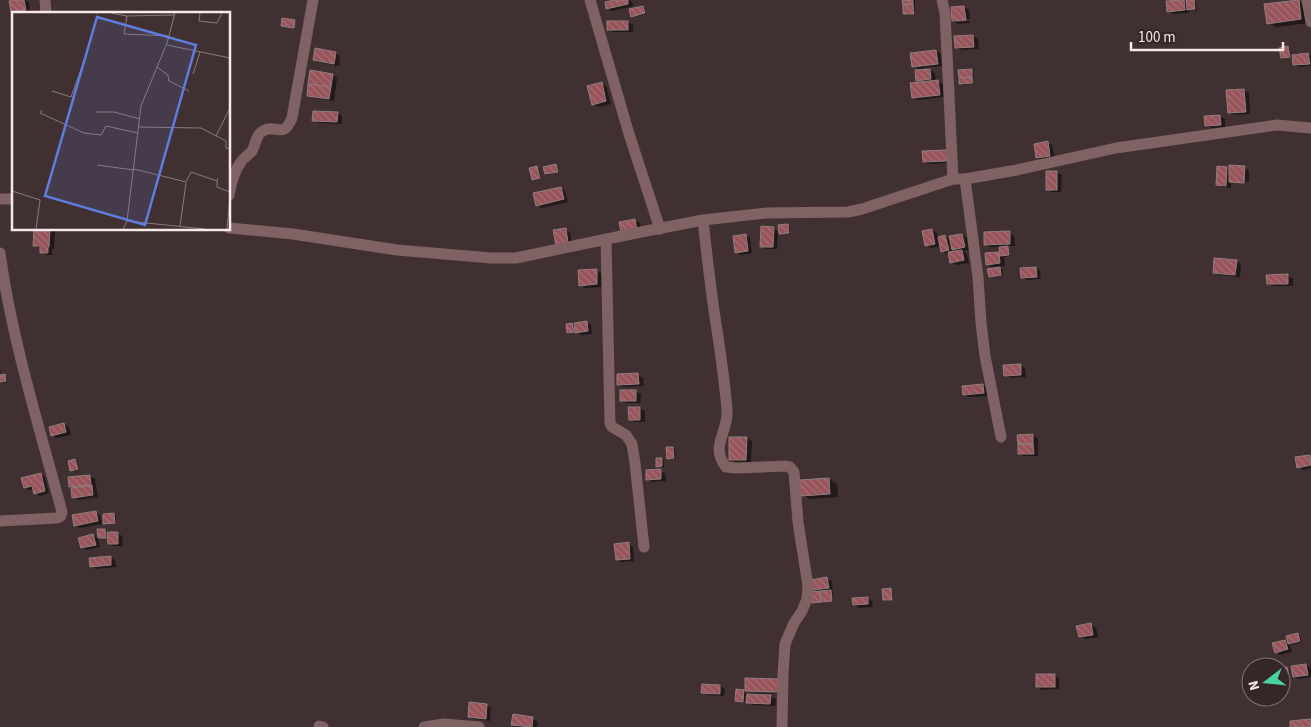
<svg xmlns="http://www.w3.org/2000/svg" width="1311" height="727" font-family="'Source Sans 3',sans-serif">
	<defs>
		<pattern id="building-back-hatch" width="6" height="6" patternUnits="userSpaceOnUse" patternTransform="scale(1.25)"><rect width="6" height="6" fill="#98545b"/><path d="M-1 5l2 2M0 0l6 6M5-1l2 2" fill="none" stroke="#a76d73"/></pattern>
	</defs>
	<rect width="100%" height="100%" fill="#413031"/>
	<!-- shadow -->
	<g fill="#0007">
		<path d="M20,0H25L29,2L30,12L16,14L12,11Z"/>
		<path d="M620,0H629L632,2L633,6L612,11L607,8Z"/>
		<path d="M904,0H915V14L906,15L904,13Z"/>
		<path d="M1184,0L1187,3L1194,0L1196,2L1197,10L1189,11V13L1173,14L1168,11Z"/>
		<path d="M1299,1L1306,6L1309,23L1276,27L1268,23Z"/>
		<path d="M643,7L645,8L646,14L634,17L632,16Z"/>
		<path d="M964,7L969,10L970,19L956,20V22L970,21V23L958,24L953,21Z"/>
		<path d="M628,22L633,25V32H613L609,29Z"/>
		<path d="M973,36L978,39L979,49L961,50L956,47V37Z"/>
		<path d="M1288,48L1290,49L1291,56L1308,54L1311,56V66L1299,67L1294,64L1293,57L1284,58L1282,57Z"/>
		<path d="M936,51L941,54L942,66L923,68V70H930L935,73L936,81L943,84L944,97L918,100L913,97L922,83L918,80L921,71L913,66Z"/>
		<path d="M336,53L340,56L339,66L319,62L314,60Z"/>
		<path d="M971,70L973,71L974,84L963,85L961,84Z"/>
		<path d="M332,75L337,78L334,101L313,98L308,95Z"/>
		<path d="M601,84L606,86L611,104L598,107L593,104Z"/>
		<path d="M1244,90L1249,93L1250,114L1234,115L1229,112Z"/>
		<path d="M338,113L342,116V124L318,123L313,120Z"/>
		<path d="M1220,116L1225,119V127L1212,128L1207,126Z"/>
		<path d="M1048,143L1052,145L1055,158L1042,160L1037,158Z"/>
		<path d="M946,151L952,163L929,164L924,162Z"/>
		<path d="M556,165L558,167L559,172L548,175L546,173Z"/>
		<path d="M537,167L539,168L541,178L535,180L533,179Z"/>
		<path d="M1244,167L1249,170V182L1233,181V184L1231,182V188L1222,187L1217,184L1227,168L1230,170Z"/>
		<path d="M1057,173L1062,175L1061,192H1052L1047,189Z"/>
		<path d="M560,188L565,191L568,202L542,208L537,205Z"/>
		<path d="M635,220L640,223L641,232L627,234Z"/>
		<path d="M788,226L790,227V234H782L778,232L777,249H766L761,246L773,228L780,232Z"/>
		<path d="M35,229H52L55,230L54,249H52V255H46L41,252V248L34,245Z"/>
		<path d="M565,230L570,232L572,245L562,247Z"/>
		<path d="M932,230L937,233L938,238L945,236L951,240L962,235L967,238L969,250L963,251L967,254L969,263L956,265L951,262L949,253L947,254L942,251L941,246L931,248L926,245Z"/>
		<path d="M1009,233L1014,236L1015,246H1006L1009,248L1010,256L1004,257L1005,266L992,267L987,264L999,253L1001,254L1000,247H990L985,244Z"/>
		<path d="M746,235L750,238L752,253L741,255L736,252Z"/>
		<path d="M1236,261L1241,264L1240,277L1219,275L1214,273Z"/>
		<path d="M1000,268L1002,269L1003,275L992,277L990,276Z"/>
		<path d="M1036,268L1040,271L1041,279L1027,280L1022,278Z"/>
		<path d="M596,270L601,273L602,287L585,288L580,285Z"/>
		<path d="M1288,276L1293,279V286H1273L1268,283Z"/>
		<path d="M586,322L591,325L592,334L581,335L576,332L570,333L568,332L572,324L576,326Z"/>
		<path d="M1020,365L1025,368L1026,377L1010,378L1005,375Z"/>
		<path d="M0,369L2,376L7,377V382L3,383L1,382Z"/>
		<path d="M638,375L643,378L644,386L623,387L618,384Z"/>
		<path d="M983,385L988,388V396L969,397L964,395Z"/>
		<path d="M636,392L641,394L640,403H626L621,400Z"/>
		<path d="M640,408L645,411V422H635L630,419Z"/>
		<path d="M64,424L69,427L71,435L57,438L52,435Z"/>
		<path d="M1033,436L1038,438V456H1024L1019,453Z"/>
		<path d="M747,438L752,441L751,463L735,462L730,459Z"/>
		<path d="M673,448L675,449L676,459H671L669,458Z"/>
		<path d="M1309,456L1311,457V468L1303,470L1298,467Z"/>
		<path d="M662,459L664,460V467H659L657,466Z"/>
		<path d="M75,460L77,461L79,470L74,471L72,470Z"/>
		<path d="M660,471L665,473L666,481L652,482L648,479Z"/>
		<path d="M40,474L45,477L49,493L40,496L35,493L34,489L30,490L25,488Z"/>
		<path d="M90,476L95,479L98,497L78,500L73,497L74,489L70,486Z"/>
		<path d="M829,479L837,484L838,497L810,499L802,495Z"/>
		<path d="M95,512L100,515L102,524L80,528L75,525Z"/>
		<path d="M114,514L116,516V523L107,524L105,523Z"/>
		<path d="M105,530L107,531V534L117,533L122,536L123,546H114L109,544L112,536L99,537Z"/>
		<path d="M93,536L98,538L100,547L87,550L82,548Z"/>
		<path d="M628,544L633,547L634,561L622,562L617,560Z"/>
		<path d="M110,557L115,560L116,567L96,569L91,566Z"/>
		<path d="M827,579L832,581L833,601L815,603L813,602L818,592L814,590Z"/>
		<path d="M890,590L892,591L893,600L886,601L884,600Z"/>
		<path d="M867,598L872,601L873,607L859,608L854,605Z"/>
		<path d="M1091,625L1096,628L1098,637L1085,639L1080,636Z"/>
		<path d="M1298,634L1300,635L1302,642L1290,645L1292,652L1280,655L1276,652L1285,641L1290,644Z"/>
		<path d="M1306,665L1311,668V677L1299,679L1294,677Z"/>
		<path d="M1287,669L1289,670L1290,676L1284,677L1282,676Z"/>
		<path d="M1054,675L1059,678V689L1042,690L1037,687Z"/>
		<path d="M720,686L725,689L724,696L708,695L703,692Z"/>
		<path d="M744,691L746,692L745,702L738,701Z"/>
		<path d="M750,693L785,694H766L776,699L775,706L752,705L747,702L755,695Z"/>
		<path d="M487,706L491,708L490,721L474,719L469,717Z"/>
		<path d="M514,716L533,719L538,722L537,727H517L513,725Z"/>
	</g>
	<!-- building -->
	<g fill="url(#building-back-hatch)" stroke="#917e7f">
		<path d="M13,0H24L26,10L11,12L9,1Z"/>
		<path d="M614,0H628V4L606,9L605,2Z"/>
		<path d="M902,0H913V4L903,5Z"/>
		<path d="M1184,0L1185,10L1167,12L1166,1Z"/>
		<path d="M1186,0H1194L1195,9L1187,10Z"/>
		<path d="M1299,0L1301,19L1267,24L1264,4Z"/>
		<path d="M913,4L914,14H903V5Z"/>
		<path d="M643,6L645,13L631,17L629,9Z"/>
		<path d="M964,6L966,20L952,21L951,7Z"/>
		<path d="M282,18L295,20L294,28L281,26Z"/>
		<rect x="607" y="21" width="21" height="9"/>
		<path d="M973,35L974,47L955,48L954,36Z"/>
		<path d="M1288,46L1290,57L1281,58L1279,48Z"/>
		<path d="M315,48L336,52L334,64L313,60Z"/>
		<path d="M936,50L938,64L912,67L910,53Z"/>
		<path d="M1308,53L1310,64L1293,65L1292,55Z"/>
		<path d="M930,69L931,79L916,81L915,70Z"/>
		<path d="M972,69V77L959,78L958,70Z"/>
		<path d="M310,70L333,74L331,87L308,84Z"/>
		<path d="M972,77L973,83L959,84V78Z"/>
		<path d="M938,80L940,95L912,98L910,83Z"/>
		<path d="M602,82L606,101L592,105L587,86Z"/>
		<path d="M308,84L331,87L329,99L307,96Z"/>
		<path d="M1244,89L1246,112L1228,113L1226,90Z"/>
		<path d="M313,111L338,112L337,122L312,121Z"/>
		<path d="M1220,115L1221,125L1205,126L1204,116Z"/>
		<path d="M1048,141L1050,156L1036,158L1034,144Z"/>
		<path d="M947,150V161L923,162L922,151Z"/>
		<path d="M556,164L558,172L545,174L543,167Z"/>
		<path d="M1229,165L1245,166L1244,183L1229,182Z"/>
		<path d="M537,166L540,178L532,180L529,168Z"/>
		<path d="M1217,166L1227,167L1226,186L1216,185Z"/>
		<rect x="1046" y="171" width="11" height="19"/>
		<path d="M561,187L564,199L536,206L533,193Z"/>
		<path d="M635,219L637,230L621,232L619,222Z"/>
		<path d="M788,224L789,233L779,234L778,225Z"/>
		<path d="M761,226L774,227L773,247H760Z"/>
		<path d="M566,228L568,243L556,245L553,230Z"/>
		<path d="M34,229H50L49,247H48V253H40V246H33Z"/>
		<path d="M932,229L935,244L925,246L922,231Z"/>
		<path d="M1010,231V244L984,245V232Z"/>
		<path d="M746,234L748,251L735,253L733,236Z"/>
		<path d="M962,234L965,247L952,250L949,236Z"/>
		<path d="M945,235L949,250L941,252L938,237Z"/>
		<path d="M1008,246L1009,255L1000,256L999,247Z"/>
		<path d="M962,250L964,260L950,263L948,252Z"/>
		<path d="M999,252L1000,263L986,265L985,253Z"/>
		<path d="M1214,258L1237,260L1235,275L1213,273Z"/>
		<path d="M1000,267L1001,275L989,277L987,269Z"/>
		<path d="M1036,267L1037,277L1021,278L1020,268Z"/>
		<path d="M597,269V284L579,286L578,270Z"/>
		<path d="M1288,274V284H1267L1266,275Z"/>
		<path d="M587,321L588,331L575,333L574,323Z"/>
		<path d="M572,323L574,332L567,333L566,324Z"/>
		<path d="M1021,364V375L1004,376L1003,365Z"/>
		<path d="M638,373L639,384L617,385V374Z"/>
		<path d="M5,374L6,381L0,382V375Z"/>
		<path d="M983,384L984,393L963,395L962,386Z"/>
		<rect x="620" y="390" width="16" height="11"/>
		<path d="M628,407H640V420H629Z"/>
		<path d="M64,423L66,432L51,436L49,427Z"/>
		<path d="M1033,434V444H1018L1017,435Z"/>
		<path d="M729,437H747L746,460H729Z"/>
		<path d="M1018,444H1033L1034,454H1018Z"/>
		<path d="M666,447H673L674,458L667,459Z"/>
		<path d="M1310,455L1311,465L1297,468L1295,457Z"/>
		<path d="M656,458H662V466L656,467Z"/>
		<path d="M75,459L78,469L70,471L68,461Z"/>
		<path d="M661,469V479L646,480V470Z"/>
		<path d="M41,473L45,491L34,494L32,486L24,488L21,478Z"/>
		<path d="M90,475L91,485L69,487L68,477Z"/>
		<path d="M829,478L830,494L801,496L800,480Z"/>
		<path d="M92,485L93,495L72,498L71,488Z"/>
		<path d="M96,511L98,521L74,526L72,515Z"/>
		<path d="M114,513L115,523L103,524V514Z"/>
		<path d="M97,529H105L106,538H98Z"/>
		<path d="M107,532H118V544H108Z"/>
		<path d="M93,534L96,545L81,548L78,538Z"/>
		<path d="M629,542L630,559L616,560L614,544Z"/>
		<path d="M111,556V565L90,567L89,558Z"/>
		<path d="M827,577L829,588L813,590L811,580Z"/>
		<path d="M891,588L892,600H883L882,589Z"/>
		<path d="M831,590L832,601L821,602L820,591Z"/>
		<path d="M820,591L821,602L812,603L811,592Z"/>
		<path d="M868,597V604L853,605L852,598Z"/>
		<path d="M1091,623L1093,635L1079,637L1076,626Z"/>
		<path d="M1298,633L1300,641L1288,644L1286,636Z"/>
		<path d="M1285,640L1288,649L1275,653L1272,643Z"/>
		<path d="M1306,664L1308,675L1293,677L1291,666Z"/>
		<path d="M1287,667L1289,675L1281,676V668Z"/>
		<rect x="1036" y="674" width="19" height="13"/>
		<path d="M745,678L781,679V692L745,691Z"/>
		<path d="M702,684L720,685V694L701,693Z"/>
		<path d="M736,689L744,690L743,702L735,701Z"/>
		<path d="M747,694L771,695L770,704L746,703Z"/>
		<path d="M469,702L487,704L486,719L468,717Z"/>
		<path d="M513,714L533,717L532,727L511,725Z"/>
		<path d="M1311,719V727H1290V721Z"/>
	</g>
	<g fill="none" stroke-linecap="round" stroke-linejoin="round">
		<!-- minor -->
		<g stroke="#816264" stroke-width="11">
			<path d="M45,0L46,14"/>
			<path d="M590,0L629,134L660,229"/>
			<path d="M942,0L945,13L953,179"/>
			<path d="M1307,0L1311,22"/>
			<path d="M965,179L978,277L981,323L985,356L1001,437"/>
			<path d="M229,195C231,184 234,171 241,162C244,157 249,155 252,151C256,144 256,134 263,131C276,123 283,140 292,118L313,0"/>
			<path d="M0,199H14"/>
			<path d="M703,220C707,257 711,293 717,330C720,350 723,370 725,390C726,398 727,406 727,413C727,434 710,447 726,467L736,468L786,466L790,467L794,472L798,522L808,586L807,599L802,611L794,623L785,644L783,674L782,727"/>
			<path d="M229,228L293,234L397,250L491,258H516L631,234L703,220L766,213L848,212L862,209L953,179H965L1017,170L1116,148L1277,125L1311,128"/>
			<path d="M606,239L610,423L612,427L626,435L632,444L635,463L644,547"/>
			<path d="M0,253C12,341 39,426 62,512L61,516L57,518L0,521"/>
			<path d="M319,726L323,727"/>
			<path d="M424,727L444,724L479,727"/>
		</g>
	</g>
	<!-- overview -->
	<g transform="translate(12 12)">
		<rect width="218" height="218" fill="#413031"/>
		<path fill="none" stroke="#897a7b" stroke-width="1" d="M99,1L115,4L162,3M188,1L187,9L205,11L210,1M115,4L112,22L157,24M155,33L218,46M145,55L156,63L157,69L177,79M181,62L188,40M40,79L59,85L72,49M30,98L28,101L72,121L89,123L94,114L126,121M84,100H102L128,107M127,115L189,116L214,129V136L218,137M204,124L218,96M85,153L122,158M122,157L174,170L179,160L205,169L206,166M205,169V175L218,180M0,179L28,188L24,217M115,209L129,94L155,31L163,1M168,214L174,171M111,217L115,209L193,217M215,217L218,185"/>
		<path fill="#5e7dde" fill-opacity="0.15" stroke="#5e7dde" stroke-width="2.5" d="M85,5L184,33L133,213L33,184Z"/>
		<rect width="218" height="218" fill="none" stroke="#f6eaeb" stroke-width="2.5"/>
	</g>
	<!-- north arrow -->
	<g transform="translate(1266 682) rotate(254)"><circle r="24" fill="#362627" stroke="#837475"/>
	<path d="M0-4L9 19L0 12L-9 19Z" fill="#47d49e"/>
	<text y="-8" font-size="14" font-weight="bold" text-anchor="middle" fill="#f6eaeb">N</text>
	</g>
	<!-- scale -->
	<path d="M1131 42v8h152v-8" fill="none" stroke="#f6eaeb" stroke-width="2.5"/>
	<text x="1138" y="42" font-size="15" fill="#f6eaeb" stroke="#362627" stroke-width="4" paint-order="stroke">100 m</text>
</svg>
